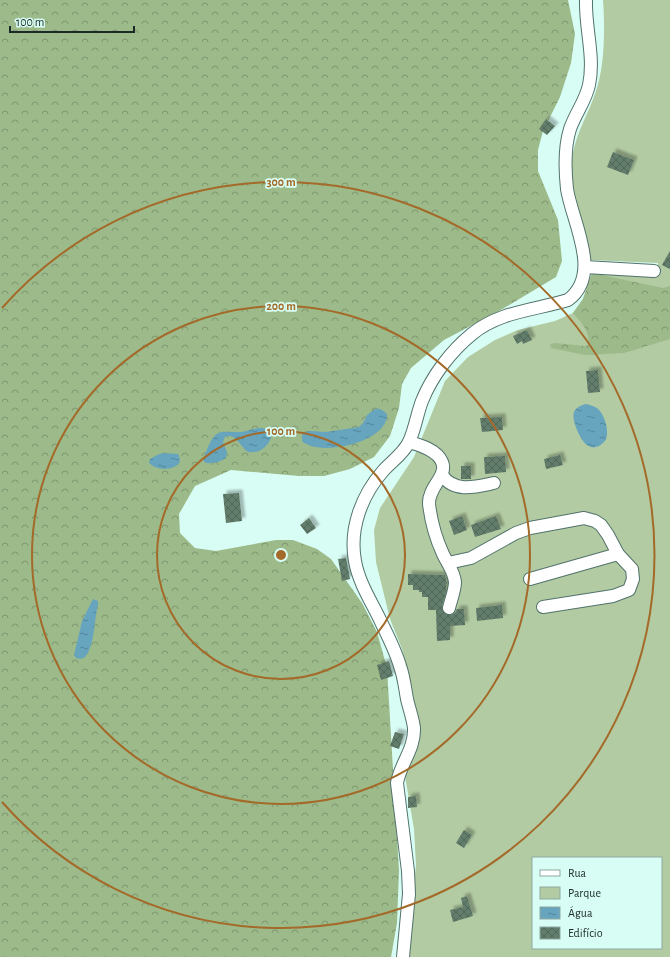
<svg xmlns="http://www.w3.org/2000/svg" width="670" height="957" font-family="'Alegreya Sans',sans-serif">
	<defs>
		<pattern id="forest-crowns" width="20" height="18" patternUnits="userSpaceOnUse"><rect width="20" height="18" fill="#9dba8a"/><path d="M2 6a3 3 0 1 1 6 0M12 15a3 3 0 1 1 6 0" fill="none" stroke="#7f9771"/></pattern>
		<pattern id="water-ripples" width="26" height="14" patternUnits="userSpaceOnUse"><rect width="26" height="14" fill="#66a5bd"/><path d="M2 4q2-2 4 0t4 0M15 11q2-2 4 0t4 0" fill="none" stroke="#53879a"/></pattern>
		<pattern id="building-cross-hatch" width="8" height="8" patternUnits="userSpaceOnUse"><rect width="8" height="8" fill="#637d6c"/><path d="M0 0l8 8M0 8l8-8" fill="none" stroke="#516759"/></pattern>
		<filter id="shadow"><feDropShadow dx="3.5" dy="-3.5" stdDeviation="1" flood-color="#0004"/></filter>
	</defs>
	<rect width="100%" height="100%" fill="#d8fdf4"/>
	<!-- green -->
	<path fill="#b2cba2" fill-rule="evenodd" d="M603,0H670V957H407L416,865L414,829L405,776L416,748L418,723L406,663L402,649L390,619L376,562L374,530L380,508L414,457L445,381L468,357L495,340L518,330L555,321L573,313L583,299L592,273L657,277L658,263L591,260C584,231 568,189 572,159C575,134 589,113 596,91C605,66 605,26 603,0ZM533,858H661V948H533Z"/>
	<!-- forest -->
	<g fill="url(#forest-crowns)">
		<path d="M0,0H568L575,34L571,63L560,97L543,131L538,150V171L558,220L562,261L556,277L499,311L444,340L411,368L402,384L399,408L390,436L374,457L350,469L324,476H299L231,470L195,486L179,514L180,533L195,548L216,551L276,540H293L317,549L331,559L362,603L377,632L387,668L399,871L397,923L391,957H0Z"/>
		<path d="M592,273L663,288L670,286V339L624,353L606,354L585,355L551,348L550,344L555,343L585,346L588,345C591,332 581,322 573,313L583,299Z"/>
	</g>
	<!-- water -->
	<g fill="url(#water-ripples)">
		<path d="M586,404C590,405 594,406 597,408C605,414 611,435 604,442C591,455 582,442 577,430C572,417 570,408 586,404Z"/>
		<path d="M375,409C380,408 383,410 387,414C389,442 319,458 302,441V435L304,432L310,431L326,432L359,427L363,423L367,415Z"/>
		<path d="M261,428L267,429L272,435C269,446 260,454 248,452C240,447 236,432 225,437L223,442L227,452L226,458C220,462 210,465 204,462C203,457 206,452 208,447C217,426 223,433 242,432C248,431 254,428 261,428Z"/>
		<path d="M163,453L178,454L179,456L180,462C174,471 157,471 149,463L150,459L157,455Z"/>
		<path d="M93,599L98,601V605C94,619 95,646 85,657C83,659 79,659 76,658L74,655L82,621Z"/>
	</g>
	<!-- building -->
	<g fill="url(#building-cross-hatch)" filter="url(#shadow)">
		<path d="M546,119L555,126L547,135L539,129Z"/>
		<path d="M613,152L634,160L628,175L607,167Z"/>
		<path d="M670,251V269L662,265Z"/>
		<path d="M527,330L532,340L523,344L522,341L517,344L513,336Z"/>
		<path d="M598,370L600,392L588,393L586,371Z"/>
		<path d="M502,417L503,430L482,432L480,418Z"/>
		<path d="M560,455L563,465L546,469L544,459Z"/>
		<path d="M505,456L506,472L485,474L484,457Z"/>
		<rect x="461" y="466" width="10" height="13"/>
		<path d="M239,493L242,521L226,523L223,494Z"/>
		<path d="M462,516L467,530L454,535L449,521Z"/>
		<path d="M496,516L501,529L475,537L471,525Z"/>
		<path d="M309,518L316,528L307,534L300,525Z"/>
		<path d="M346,558L350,579L342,581L338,559Z"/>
		<path d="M408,574L445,575L447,584H446V592L442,606V610L447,615H451L455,613L457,609H464L465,625L450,626V640L437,641L436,610H428V597H422V592H419V590H413V585H408Z"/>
		<path d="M502,605L503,618L477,621L476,608Z"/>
		<path d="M389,661L393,676L381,680L377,665Z"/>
		<path d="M395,732L404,734L399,749L390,746Z"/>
		<path d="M416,796L417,807L408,808V797Z"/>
		<path d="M464,830L472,835L464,848L456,843Z"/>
		<path d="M467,896L473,916L453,922L450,910L463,907L461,898Z"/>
	</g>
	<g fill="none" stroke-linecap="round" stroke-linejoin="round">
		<!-- minor casing -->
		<g stroke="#51726b" stroke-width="14">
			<g id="minor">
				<path d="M585,267L654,271"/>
				<path d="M409,442C420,445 437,450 442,462C448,476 428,487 429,504C431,521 436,539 443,554C447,563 454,571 455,582C455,590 451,600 449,608"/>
				<path d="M442,475C454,493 475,487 494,483"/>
				<path d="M448,563L471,558L516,533L530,528L584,518L595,521L601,525L608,535L618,554L632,569L633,579L629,590L613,596L543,607"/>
				<path d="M530,579L618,554"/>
				<path d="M403,957L409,894L408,871L397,783C400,764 415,749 414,728C413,719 409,708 407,699C405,688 404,677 400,666C396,652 389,638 382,624C373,604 359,584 355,561C349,528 362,495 383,471C392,461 403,454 409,442C415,429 417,414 422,401C432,376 451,351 472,334C500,311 536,310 568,300C603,274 572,222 567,189C565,170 564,148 570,129C575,114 586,100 589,85C595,57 585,28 586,0"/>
			</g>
		</g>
		<!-- minor -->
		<use href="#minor" stroke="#fff" stroke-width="12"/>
	</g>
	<!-- distance rings -->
	<g fill="none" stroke="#a46a29" stroke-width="2">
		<circle cx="281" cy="555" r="124"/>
		<circle cx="281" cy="555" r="249"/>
		<path d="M2 308A373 373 0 1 1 2 802"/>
	</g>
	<circle cx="281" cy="555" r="6" fill="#a46a29" stroke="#d8fdf4" stroke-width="2"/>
	<g font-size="12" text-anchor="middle" font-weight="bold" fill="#a46a29" stroke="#d8fdf4" stroke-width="3.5" stroke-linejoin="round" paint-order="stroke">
		<text x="281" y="186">300 m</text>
		<text x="281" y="310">200 m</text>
		<text x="281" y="435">100 m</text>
	</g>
	<!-- legend -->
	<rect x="532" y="857" width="130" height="92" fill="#d8fdf4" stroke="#8da9a2"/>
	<rect x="540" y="870" width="20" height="6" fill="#ffffff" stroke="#8da9a2"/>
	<text x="568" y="877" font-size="12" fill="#1c2a27">Rua</text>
	<rect x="540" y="887" width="20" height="12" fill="#b2cba2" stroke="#8da9a2"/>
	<text x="568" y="897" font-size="12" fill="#1c2a27">Parque</text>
	<rect x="540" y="907" width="20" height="12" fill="url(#water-ripples)" stroke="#8da9a2"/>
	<text x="568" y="917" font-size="12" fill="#1c2a27">Água</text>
	<rect x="540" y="927" width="20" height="12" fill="url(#building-cross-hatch)" stroke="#8da9a2"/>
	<text x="568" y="937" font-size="12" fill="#1c2a27">Edifício</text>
	<!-- scale -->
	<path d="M10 26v6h124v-6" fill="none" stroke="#1c2a27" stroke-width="2"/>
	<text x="16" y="26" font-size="12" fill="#1c2a27" stroke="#d8fdf4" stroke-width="3" paint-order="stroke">100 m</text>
</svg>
